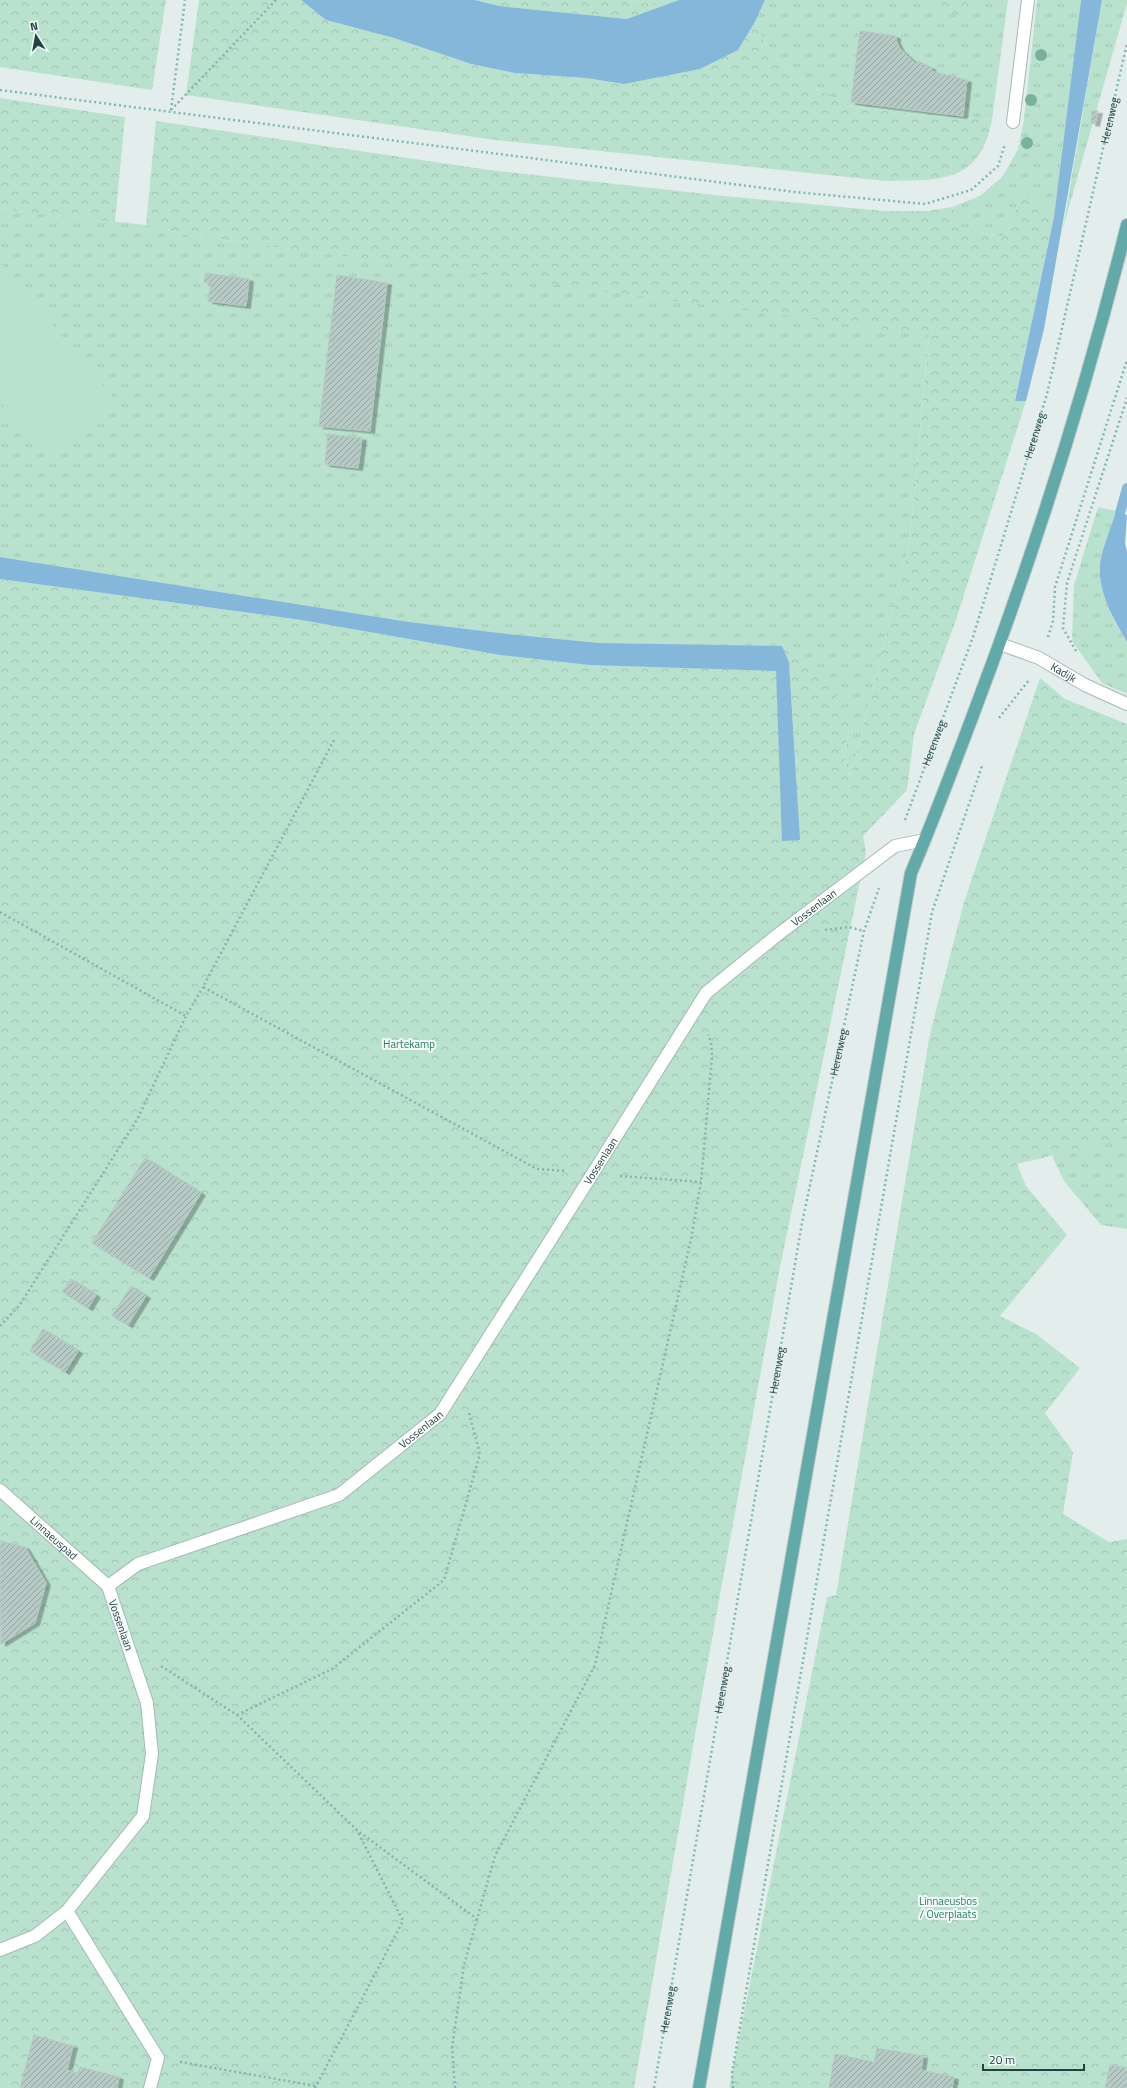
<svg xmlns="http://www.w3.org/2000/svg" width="1127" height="2088" font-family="'Titillium Web',sans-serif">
	<defs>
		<pattern id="grass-tufts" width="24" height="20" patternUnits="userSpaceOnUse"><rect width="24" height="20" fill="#b9e2ce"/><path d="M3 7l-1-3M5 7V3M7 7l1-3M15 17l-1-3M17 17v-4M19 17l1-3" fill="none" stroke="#9fc3b2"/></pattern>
		<pattern id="forest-crowns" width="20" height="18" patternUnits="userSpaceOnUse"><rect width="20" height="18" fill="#b9e2ce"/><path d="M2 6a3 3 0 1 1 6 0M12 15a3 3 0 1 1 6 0" fill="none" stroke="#9fc3b2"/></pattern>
		<pattern id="building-hatch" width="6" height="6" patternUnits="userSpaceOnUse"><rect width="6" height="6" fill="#b7cac6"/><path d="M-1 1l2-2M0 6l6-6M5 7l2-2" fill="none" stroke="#94a6a2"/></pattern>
		<filter id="shadow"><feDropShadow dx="4.5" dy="2.5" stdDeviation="0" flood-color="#0004"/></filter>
	</defs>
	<rect width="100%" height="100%" fill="#e3eeec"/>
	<!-- grass -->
	<g fill="url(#grass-tufts)">
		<path d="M631,0H679L664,7Z"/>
		<path d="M765,0H1008L992,120L905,114L847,105L806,83L768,50L755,22Z"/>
		<path d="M1037,0H1081L1054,217L1024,192L1003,237L962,228L952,207L980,196L1003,176L1018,149L1024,120Z"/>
		<path d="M1102,0H1127V3L1063,228Z"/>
		<path d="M0,209L146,225L187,235L929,334L910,539L850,779L844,757L850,723L793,647L599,643L508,634L409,622L0,557Z"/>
		<path d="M1098,507L1116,511L1100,564L1114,621L1127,642V694L1102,683L1072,641L1074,585Z"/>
		<path d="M1127,939V1229L1101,1225L1064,1181L1053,1158V1139Z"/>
	</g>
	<!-- forest -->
	<g fill="url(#forest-crowns)" fill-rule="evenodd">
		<path d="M0,0H166L152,90L0,67Z"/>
		<path d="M199,0H301L326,20L394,38L471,64L515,73L586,78L624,84L738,50L755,22L768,50L806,83L847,105L905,114L992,120C980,184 939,180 885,181L495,140L186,95Z"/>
		<path d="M475,0H631L664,7L627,19L499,6Z"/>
		<path d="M917,0H966L970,19Z"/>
		<path d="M0,98L125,117L115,222L0,209Z"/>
		<path d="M156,121L490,170L724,196L884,211H928L952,207L963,228L1003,237L1024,192L1054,217L1015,400L1026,401L956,620L914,734L907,790L863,836L866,852L780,1267L705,1677L634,2088H0V579L301,620L376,632L533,642L793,647L845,707L850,723L844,757L850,779L910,539L929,335L187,235L146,225ZM782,648L789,662L797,787Z"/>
		<path d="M1040,678L1065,699L1127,724V1140L1123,1139L1017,1164L1026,1186L1067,1235L1000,1316L1036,1334L1080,1368L1045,1413L1073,1452L1063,1514L1109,1542L1127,1539V2088H729L827,1597L836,1595L930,1034L964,902Z"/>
	</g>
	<!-- garden -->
	<path fill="#b9e2ce" d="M0,262L117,402L48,460L0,402Z"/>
	<!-- water -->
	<g fill="#84b7da">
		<path d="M301,0H475L499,6L627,19L679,0H765L755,22L738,50L700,69L624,84L586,78L515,73L471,64L394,38L326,20Z"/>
		<path d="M1081,0H1102L1044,329L1026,401H1015L1054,217Z"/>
		<path d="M1116,511L1127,515L1125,544L1127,551V642C1114,620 1098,592 1100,565C1101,551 1112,526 1116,511Z"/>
		<path d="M0,557L409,622L508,634L599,643L782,646L789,662L800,840L782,841L776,671L590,665L501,655L301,620L0,579Z"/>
	</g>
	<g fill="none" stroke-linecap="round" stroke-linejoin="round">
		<!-- stream -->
		<path stroke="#84b7da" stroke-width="10" d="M1120,513L1127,488"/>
	</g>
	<!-- building -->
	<g fill="url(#building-hatch)" stroke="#b4c9c5" filter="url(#shadow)">
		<path d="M860,31L896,36V41L900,49L916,64L917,61L932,68L931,71L967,80L963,116L851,102Z"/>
		<path d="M1092,111H1098L1095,124L1091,123Z"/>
		<path d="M206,273L249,279L246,306L208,301L211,283L204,282Z"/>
		<path d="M337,275L387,283L370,431L319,426Z"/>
		<path d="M328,434L362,438L358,468L325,464Z"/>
		<path d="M145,1158L201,1193L149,1278L92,1243Z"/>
		<path d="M71,1279L96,1295L88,1308L62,1292Z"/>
		<path d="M131,1286L146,1296L128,1325L112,1316Z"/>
		<path d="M43,1329L78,1351L65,1372L30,1351Z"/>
		<path d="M0,1541L25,1547L46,1583L35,1623L1,1644Z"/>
		<path d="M34,2035L73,2046L67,2070L78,2073L80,2067L119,2077L117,2088H20Z"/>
		<path d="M877,2048L923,2056L921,2070L954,2077L952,2088H829L835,2054L874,2062Z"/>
		<path d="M1110,2065L1127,2068V2088H1105Z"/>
	</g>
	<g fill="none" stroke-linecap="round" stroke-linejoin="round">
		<!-- minor casing -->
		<g stroke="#a5b7b6" stroke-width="14">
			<g id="minor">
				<path d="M1013,122L1028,0"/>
				<path id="s3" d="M1000,644L1039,658L1085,685L1127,704"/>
				<path id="s4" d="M0,1490L108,1586"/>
				<path d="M67,1911L158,2058L150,2088"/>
				<path id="s5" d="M0,1950L35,1936L67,1911L143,1816L152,1754L147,1703L108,1586L138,1564L339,1495L440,1414L593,1173L706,993L776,936L895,846L925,840"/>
			</g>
		</g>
		<!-- major casing -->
		<g stroke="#c1caca" stroke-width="14">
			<path id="major" d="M699,2088L911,873C932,824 951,773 970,723C1032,560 1085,394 1127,225"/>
		</g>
		<!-- path -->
		<g stroke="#7fb6b2" stroke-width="2.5" stroke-dasharray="2 3" stroke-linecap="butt">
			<path d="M0,90L795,192L925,204L971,190L998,166L1005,144"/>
			<path d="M171,110L276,0"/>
			<path d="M171,110L185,0"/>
			<path d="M1048,637L1053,621L1055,587L1127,360"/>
			<path d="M1076,651L1063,628L1067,583L1127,398"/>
			<path d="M999,718L1029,680"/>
			<path d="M334,740L203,987L537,1169L566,1171"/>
			<path id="s1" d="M905,820L973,637L1047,394L1127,43"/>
			<path d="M0,912L186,1016"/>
			<path d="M825,930L849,927L864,931"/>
			<path d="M620,1176L701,1182"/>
			<path d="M0,1326L19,1306L138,1118L186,1016L203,987"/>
			<path d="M161,1666L237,1715L358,1831L477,1919"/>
			<path d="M237,1715L332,1669L444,1580L480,1454L469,1413"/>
			<path d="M180,2062L316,2086"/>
			<path d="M315,2088L403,1921L358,1832"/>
			<path d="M455,2088L452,2048L464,1965L495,1856L595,1665L691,1239L701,1182L712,1057L711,1042L708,1035"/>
			<path id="s2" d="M654,2088L802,1223L864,931L879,888"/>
			<path d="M733,2088L732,2073L932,912L982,766"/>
		</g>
		<!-- minor -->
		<use href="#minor" stroke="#fff" stroke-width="12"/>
		<!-- major -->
		<use href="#major" stroke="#62a9a9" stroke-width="12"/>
	</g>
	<!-- trees -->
	<g fill="#7ab09e">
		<circle cx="1041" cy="55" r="6"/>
		<circle cx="1031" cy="100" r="6"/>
		<circle cx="1027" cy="143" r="6"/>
	</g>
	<g text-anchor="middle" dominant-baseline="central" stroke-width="4" stroke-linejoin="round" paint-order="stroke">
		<!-- street labels -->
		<g font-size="11" fill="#204242" stroke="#f4faf9">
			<text stroke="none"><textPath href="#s1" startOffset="730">Herenweg</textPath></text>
			<text stroke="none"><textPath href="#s1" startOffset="406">Herenweg</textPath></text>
			<text stroke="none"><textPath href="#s3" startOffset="70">Kadijk</textPath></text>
			<text stroke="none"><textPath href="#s1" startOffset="82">Herenweg</textPath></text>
			<text stroke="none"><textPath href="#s5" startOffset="1452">Vossenlaan</textPath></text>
			<text stroke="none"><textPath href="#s2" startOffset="1052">Herenweg</textPath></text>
			<text stroke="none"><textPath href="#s5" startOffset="1116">Vossenlaan</textPath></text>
			<text stroke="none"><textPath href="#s2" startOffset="728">Herenweg</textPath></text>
			<text stroke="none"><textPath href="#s5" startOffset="792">Vossenlaan</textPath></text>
			<text stroke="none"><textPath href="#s4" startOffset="72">Linnaeuspad</textPath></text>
			<text transform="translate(121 1625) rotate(71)">Vossenlaan</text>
			<text stroke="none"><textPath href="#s2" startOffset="404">Herenweg</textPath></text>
			<text stroke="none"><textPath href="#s2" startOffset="80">Herenweg</textPath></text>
		</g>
		<!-- park labels -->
		<g font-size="11" fill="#257e5e" stroke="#f4faf9">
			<text x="409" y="1044">Hartekamp</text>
			<text x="948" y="1901">Linnaeusbos<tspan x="948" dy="13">/ Overplaats</tspan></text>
		</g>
	</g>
	<!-- north arrow -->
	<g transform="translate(36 36) rotate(349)" stroke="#f4faf9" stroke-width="3" paint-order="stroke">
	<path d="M0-3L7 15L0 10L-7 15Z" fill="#204242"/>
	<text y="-6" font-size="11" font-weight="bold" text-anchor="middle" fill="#204242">N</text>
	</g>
	<!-- scale -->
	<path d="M983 2064v6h101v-6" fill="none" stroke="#204242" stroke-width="2"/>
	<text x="989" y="2064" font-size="12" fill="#204242" stroke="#f4faf9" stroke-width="3" paint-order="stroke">20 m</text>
</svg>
